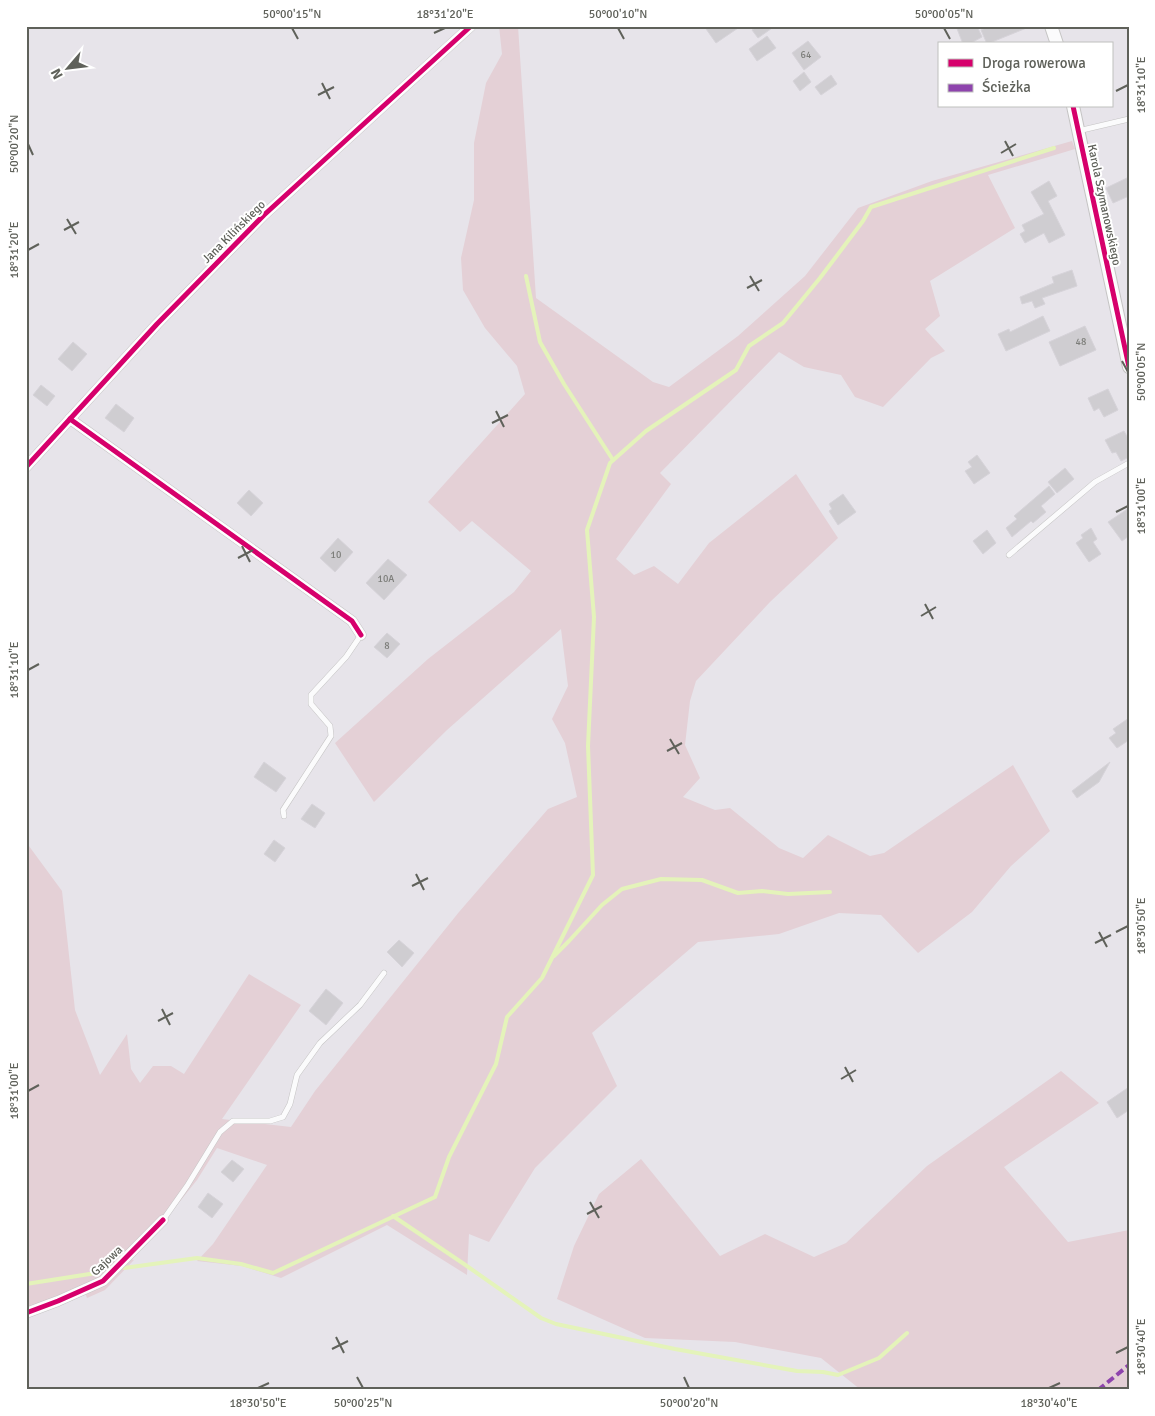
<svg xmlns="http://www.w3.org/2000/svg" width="1155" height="1416" font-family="Signika,sans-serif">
	<rect width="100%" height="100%" fill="#e7e4ea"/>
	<!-- green -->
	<g fill="#e4d0d6">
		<path d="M499,26H518L536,298L653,382L669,387L738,336L805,276L858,208L932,181L1072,141L1075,149L988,175L1015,228L930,281L940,316L925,329L945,351L931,358L883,407L855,397L841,375L804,367L779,352L660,473L671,484L616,559L634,575L654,566L678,584L709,543L796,474L838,538L770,602L696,681L690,701L685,745L700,778L683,797L715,810L730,808L779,848L803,858L828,835L870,856L884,853L1013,765L1050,831L1011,866L972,912L918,953L881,915L839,913L779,934L698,942L592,1033L617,1086L535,1168L489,1242L469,1234L467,1275L387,1225L281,1278L242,1266L197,1261L213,1244L267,1165L217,1148L197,1180L165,1220L118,1257L134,1260L105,1290L87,1298L83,1287L26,1310V842L62,891L75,1010L100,1075L127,1034L131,1069L140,1083L153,1066H171L184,1074L249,974L301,1005L222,1119L291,1127L315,1091L459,912L548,809L577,797L565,743L552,719L568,686L561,629L447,730L374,802L335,743L428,659L514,592L531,571L472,521L460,532L428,502L525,394L517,366L485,328L463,290L461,258L474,200V143L486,83L502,54Z"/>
		<path d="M1061,1071L1099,1103L1004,1167L1068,1242L1129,1230V1390H861L821,1358L735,1342L645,1338L557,1299L574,1246L599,1194L641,1159L720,1256L765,1234L814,1257L846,1243L927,1166Z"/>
	</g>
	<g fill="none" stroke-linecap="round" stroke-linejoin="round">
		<!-- stream -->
		<g stroke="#e4f3ba" stroke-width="4">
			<path d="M526,276L540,342L564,384L613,460"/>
			<path d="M554,956L569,941L602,905L622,889L661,879L702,880L738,893L762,891L788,894L830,892"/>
			<path d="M393,1216L464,1264L541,1318L556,1324L675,1349L797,1371L823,1372L838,1375L879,1358L907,1333"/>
			<path d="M124,1268L197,1258L241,1264L273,1273L435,1197L449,1157L496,1064L507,1017L542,978L593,875L588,746L594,617L587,530L610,463L646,431L736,370L749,346L783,323L820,278L863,221L871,207L1054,148"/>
			<path d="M26,1284L96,1273"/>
		</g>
	</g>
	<!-- building -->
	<g fill="#cfcdd1" stroke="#d6d3d9">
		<path d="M704,26H741L716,43Z"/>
		<path d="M758,26H775L758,38L752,30Z"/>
		<path d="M956,26H977L982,37L969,44H963Z"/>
		<path d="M990,26H1029V27L987,44L981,30Z"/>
		<path d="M767,36L776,48L757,61L749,49Z"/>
		<path d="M808,41L821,57L804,70L792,53Z"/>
		<path d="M804,72L811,82L800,91L793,81Z"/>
		<path d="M831,75L837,84L821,95L815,87Z"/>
		<path d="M1129,177V196L1113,203L1106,188Z"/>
		<path d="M1049,181L1057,196L1048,201L1065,235L1049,243L1044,233L1025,243L1020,234L1025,231L1022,225L1044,214L1031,192Z"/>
		<path d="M1072,270L1077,286L1042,298L1045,304L1035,308L1032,301L1022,304L1020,297L1054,283L1052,277Z"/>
		<path d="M1043,316L1050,331L1006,351L998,334L1009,329L1010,332Z"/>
		<path d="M1085,326L1096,350L1060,366L1049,342Z"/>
		<path d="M73,342L87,354L72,371L58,359Z"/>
		<path d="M41,385L55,396L47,406L33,395Z"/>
		<path d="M1108,389L1118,410L1104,417L1099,408L1094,411L1088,398Z"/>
		<path d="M116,404L134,418L124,432L105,418Z"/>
		<path d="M1124,431L1129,440V457L1121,461L1116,452L1112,453L1105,440Z"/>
		<path d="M977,455L990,473L974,484L965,471L972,467L968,462Z"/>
		<path d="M1065,468L1074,479L1057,493L1048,482Z"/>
		<path d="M1049,486L1055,494L1041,506L1046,512L1033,523L1031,521L1012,537L1006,528L1017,519L1014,516Z"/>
		<path d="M249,490L263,503L251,516L237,503Z"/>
		<path d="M843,494L856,512L838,525L829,511L832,509L829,504Z"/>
		<path d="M1129,508V536L1122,541L1108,522Z"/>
		<path d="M1091,528L1097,539L1093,542L1101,554L1089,562L1076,543L1083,538L1081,535Z"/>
		<path d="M987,530L996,543L983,554L973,541Z"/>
		<path d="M338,538L353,552L335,572L320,558Z"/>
		<path d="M388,559L407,575L384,600L366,583Z"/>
		<path d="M387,633L400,644L387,658L374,647Z"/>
		<path d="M1129,718V740L1117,748L1109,738L1116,733L1113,729Z"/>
		<path d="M264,762L286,778L276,792L254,777Z"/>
		<path d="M1110,762L1099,782L1077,798L1072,791Z"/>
		<path d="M312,804L325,813L315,828L301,819Z"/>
		<path d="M274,840L285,848L275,862L264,854Z"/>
		<path d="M399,940L414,953L402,967L387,952Z"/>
		<path d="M326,989L343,1003L326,1025L309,1011Z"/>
		<path d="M1129,1087V1110L1117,1118L1107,1102Z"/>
		<path d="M232,1160L244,1169L233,1182L221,1172Z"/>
		<path d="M208,1193L223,1204L212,1218L198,1207Z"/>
	</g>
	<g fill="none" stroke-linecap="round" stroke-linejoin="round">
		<!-- service casing -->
		<g stroke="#c5c4c4" stroke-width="6">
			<g id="service">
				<path d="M1078,131L1129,119"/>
				<path d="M1009,555L1095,482L1129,463"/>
				<path d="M284,816L283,810L331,736L330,726L311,704V695L346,657L361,635"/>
				<path d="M163,1220L187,1186L220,1132L233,1121H270L283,1117L290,1104L297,1075L320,1043L360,1005L384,973"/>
			</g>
		</g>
		<!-- minor casing -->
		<g stroke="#c5c4c4" stroke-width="11">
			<g id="minor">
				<path d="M70,419L352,621L361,635"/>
				<path d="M26,467L157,324L264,215L471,26"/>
				<path d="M26,1313L58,1301L103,1281L163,1220"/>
			</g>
		</g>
		<!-- tertiary casing -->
		<g stroke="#c5c4c4" stroke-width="14">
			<g id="tertiary">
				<path d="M1051,26L1057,44"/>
				<path d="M1073,106L1129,367"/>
			</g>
		</g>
		<!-- service -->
		<use href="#service" stroke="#fbfbfc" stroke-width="5"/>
		<!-- minor -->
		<use href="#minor" stroke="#fbfbfc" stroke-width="10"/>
		<!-- tertiary -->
		<use href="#tertiary" stroke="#fbfbfc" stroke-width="12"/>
		<!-- quiet -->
		<path stroke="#8e44ad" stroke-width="4" stroke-dasharray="8 4" stroke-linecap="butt" d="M1098,1390L1129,1365"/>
		<!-- cycleway casing -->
		<g stroke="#fff" stroke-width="8">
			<g id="cycleway">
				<path d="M1073,106L1129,367"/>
				<path d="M70,419L352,621L361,635"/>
				<path d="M26,467L157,324L264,215L471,26"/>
				<path d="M26,1313L58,1301L103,1281L163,1220"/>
			</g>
		</g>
		<!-- cycleway -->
		<use href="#cycleway" stroke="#d6006c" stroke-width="5"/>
	</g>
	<!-- ticks -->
	<path fill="none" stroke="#5f615a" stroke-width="2" d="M292,28L298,39M618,28L624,39M944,28L950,39M434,33L445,28M322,83L330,99M1116,91L1128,85M318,95L334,87M1005,141L1013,156M28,144L33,155M1001,153L1016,144M67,219L76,234M64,230L79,222M28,250L39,244M750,276L759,291M747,288L762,280M1122,361L1128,372M496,411L504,427M492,423L508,415M1116,512L1128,506M242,546L250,562M238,558L253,550M925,604L933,619M921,616L936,607M28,670L39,664M670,739L679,754M667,751L682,743M416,874L424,890M412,886L428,878M1099,932L1107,947M1116,932L1128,926M1095,943L1111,935M162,1009L170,1025M158,1021L173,1013M845,1067L853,1082M841,1079L856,1070M28,1091L39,1085M590,1202L599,1218M587,1214L602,1206M336,1337L344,1353M332,1349L348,1341M1116,1353L1128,1347M357,1377L363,1388M684,1377L689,1388M258,1388L269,1383M1049,1388L1060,1383"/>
	<g text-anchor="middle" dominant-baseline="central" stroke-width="4" stroke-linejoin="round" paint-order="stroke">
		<!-- number labels -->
		<g font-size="10" fill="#7c7d79">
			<text x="806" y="55">64</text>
			<text x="1081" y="342">48</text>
			<text x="336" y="555">10</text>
			<text x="386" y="579">10A</text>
			<text x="387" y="646">8</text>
		</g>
		<!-- street labels -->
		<g font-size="12" fill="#5f615a" stroke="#fff">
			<text transform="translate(1104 205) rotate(78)">Karola Szymanowskiego</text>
			<text transform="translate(234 232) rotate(-45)">Jana Kilińskiego</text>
			<text transform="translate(107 1261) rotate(-43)">Gajowa</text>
		</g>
	</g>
	<!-- border -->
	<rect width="1155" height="1416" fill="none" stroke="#ffffff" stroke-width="55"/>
	<!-- legend -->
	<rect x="938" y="42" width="175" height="65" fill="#ffffff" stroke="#bfc0bd"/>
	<rect x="948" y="59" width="25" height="8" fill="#d6006c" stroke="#bfc0bd"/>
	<text x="982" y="68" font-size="15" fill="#5f615a">Droga rowerowa</text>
	<rect x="948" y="84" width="25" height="8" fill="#8e44ad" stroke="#bfc0bd"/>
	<text x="982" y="92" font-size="15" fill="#5f615a">Ścieżka</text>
	<!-- north arrow -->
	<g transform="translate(68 68) rotate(242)" stroke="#ffffff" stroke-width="4" paint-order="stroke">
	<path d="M0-4L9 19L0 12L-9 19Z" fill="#5f615a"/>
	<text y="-8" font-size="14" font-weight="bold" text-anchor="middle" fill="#5f615a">N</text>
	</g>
	<rect x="28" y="28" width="1100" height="1360" fill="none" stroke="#5f615a" stroke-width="2"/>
	<g font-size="12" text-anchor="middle" fill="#5f615a">
		<text x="292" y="18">50°00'15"N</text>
		<text x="445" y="18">18°31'20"E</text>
		<text x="618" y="18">50°00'10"N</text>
		<text x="944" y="18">50°00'05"N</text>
		<text transform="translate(1141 85) rotate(-90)" y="4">18°31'10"E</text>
		<text transform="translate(14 144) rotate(-90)" y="4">50°00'20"N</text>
		<text transform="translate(14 250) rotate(-90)" y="4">18°31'20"E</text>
		<text transform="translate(1141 372) rotate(-90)" y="4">50°00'05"N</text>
		<text transform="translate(1141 506) rotate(-90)" y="4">18°31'00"E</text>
		<text transform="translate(14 670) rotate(-90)" y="4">18°31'10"E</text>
		<text transform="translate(1141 926) rotate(-90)" y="4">18°30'50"E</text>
		<text transform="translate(14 1091) rotate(-90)" y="4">18°31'00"E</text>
		<text transform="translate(1141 1347) rotate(-90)" y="4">18°30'40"E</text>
		<text x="258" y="1407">18°30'50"E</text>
		<text x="363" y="1407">50°00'25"N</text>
		<text x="689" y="1407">50°00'20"N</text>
		<text x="1049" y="1407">18°30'40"E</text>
	</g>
</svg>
